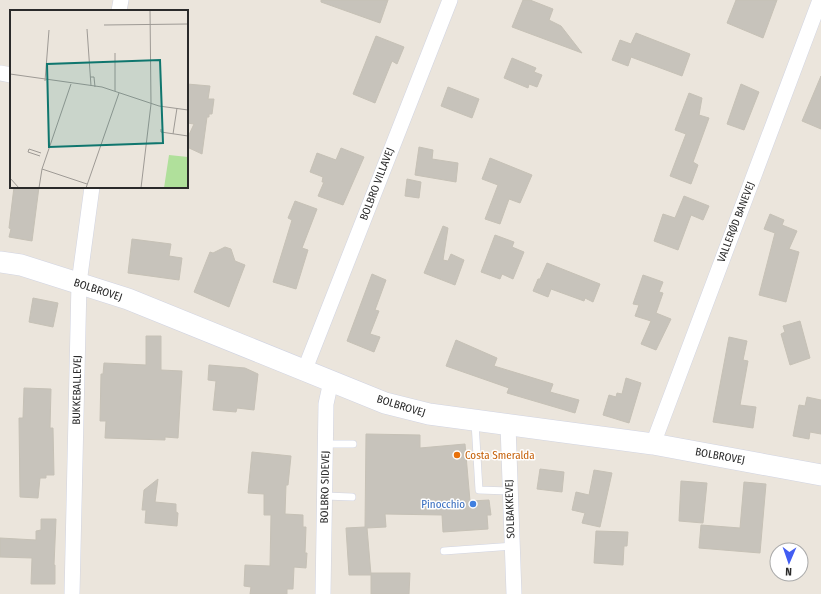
<svg xmlns="http://www.w3.org/2000/svg" width="821" height="594" font-family="'Fira Sans Condensed',sans-serif">
	<rect width="100%" height="100%" fill="#ebe5dc"/>
	<!-- building -->
	<g fill="#c7c3bb" stroke="#c6c1b6">
		<path d="M321,0H388L380,23L321,2Z"/>
		<path d="M523,0H530L553,9L549,20L561,26L582,53L512,27Z"/>
		<path d="M736,0H777L763,38L727,23Z"/>
		<path d="M636,33L690,54L682,76L631,57L628,66L612,60L620,40L631,44Z"/>
		<path d="M376,36L404,47L397,64L392,61L375,103L353,94Z"/>
		<path d="M512,58L536,68L534,72L542,75L537,87L529,84L528,88L504,78Z"/>
		<path d="M821,76V129L802,121Z"/>
		<path d="M187,84L210,86L208,99H214L212,114H209V117H207L202,154L187,147V139L194,124L187,123Z"/>
		<path d="M741,84L759,92L744,130L727,124Z"/>
		<path d="M448,87L479,99L472,118L441,106Z"/>
		<path d="M689,93L702,98L699,115L709,118L693,162L698,165L691,184L670,176L686,134L675,130Z"/>
		<path d="M419,147L433,150L432,159L458,163L456,182L415,175Z"/>
		<path d="M341,148L364,157L343,205L318,196L324,182H322L323,177L310,172L317,153L336,160Z"/>
		<path d="M490,158L532,175L520,203L509,199L500,224L485,219L498,185L482,179Z"/>
		<path d="M407,179L421,182L419,198L405,196Z"/>
		<path d="M14,187H39L32,241L9,237L11,229L9,228Z"/>
		<path d="M684,196L709,206L703,220L691,215L678,250L654,241L663,214L675,218Z"/>
		<path d="M295,201L317,209L302,248L308,250L296,289L273,282L292,220L288,218Z"/>
		<path d="M770,214L784,220L782,225L797,231L789,249L799,252L786,302L759,295L775,233L764,229Z"/>
		<path d="M443,226L448,228L443,260L448,261L451,254L464,260L455,285L424,273Z"/>
		<path d="M495,235L514,242L512,247L524,252L513,279L502,274L500,279L481,272Z"/>
		<path d="M132,239L171,244L169,256L182,258L179,280L128,273Z"/>
		<path d="M225,247L231,249L235,261L245,265L229,307L194,292L210,252L213,253Z"/>
		<path d="M547,263L600,284L593,302L585,298L584,301L551,289L548,297L533,291L538,279H540Z"/>
		<path d="M372,274L386,280L375,310L379,311L370,334L380,337L374,352L347,341Z"/>
		<path d="M643,275L663,282L659,292L663,293L656,313L671,319L656,350L641,344L651,321L635,316L639,305L633,304Z"/>
		<path d="M33,298L58,303L53,327L29,322Z"/>
		<path d="M800,321L810,358L790,365L781,334L785,332L783,326Z"/>
		<path d="M146,336H161V370L182,371L178,438L165,437V440L105,438L106,421H100L101,374H103L104,363L146,365Z"/>
		<path d="M729,337L747,341L743,360L748,361L740,405L756,407L753,428L713,422Z"/>
		<path d="M456,340L497,358L494,366L553,384L550,392L579,400L575,413L507,393L509,388L446,366Z"/>
		<path d="M209,365L245,368L258,374L254,410L237,408L236,412L213,410L216,381L208,380Z"/>
		<path d="M626,378L641,383L629,423L603,415L609,395L616,397L617,393L622,394Z"/>
		<path d="M24,388L51,389L50,428H53L54,475H46V478H40L38,498L20,497L19,418H23Z"/>
		<path d="M807,397L821,400V434L810,432L809,439L793,436L799,405L805,406Z"/>
		<path d="M366,434L420,435V448L465,444L470,501L489,500L491,515H487L488,529L443,532L442,515L385,514L386,527L367,528L371,575H349L346,528L365,527Z"/>
		<path d="M252,452L291,456L288,485H286L285,514L303,515V527H306L305,553H307L306,568L294,567L293,589H287V594H250L251,587L244,586L245,565L270,566L271,515H264V494L248,493Z"/>
		<path d="M540,469L564,472L562,492L537,489Z"/>
		<path d="M594,470L612,473L600,527L582,523L585,513L572,510L576,492L589,495Z"/>
		<path d="M158,479L155,502L176,504V512L178,513L177,526L145,523L146,510H142L144,490Z"/>
		<path d="M681,481L707,483L703,523L679,521Z"/>
		<path d="M744,482L766,484L760,553L699,548L701,525L740,528Z"/>
		<path d="M41,519H56L54,565H55V584H31L32,558L0,557V538L36,540V531L41,530Z"/>
		<path d="M596,531L628,532L627,546H624L623,565L594,563Z"/>
		<path d="M371,573H410L409,594H371Z"/>
	</g>
	<g fill="none" stroke-linecap="round" stroke-linejoin="round">
		<!-- lane casing -->
		<g stroke="#d1d4e2" stroke-width="8">
			<g id="lane">
				<path d="M475,422L479,490L509,491"/>
				<path d="M325,444H353"/>
				<path d="M325,496L352,497"/>
				<path d="M444,551L512,546"/>
			</g>
		</g>
		<!-- street casing -->
		<g stroke="#d1d4e2" stroke-width="16">
			<g id="street">
				<path d="M119,11L121,0"/>
				<path d="M0,73L11,75"/>
				<path d="M305,369L450,0"/>
				<path d="M508,425L514,594"/>
				<path d="M653,444L820,0"/>
				<path d="M72,594L79,283L92,187"/>
				<path d="M323,594L326,404L331,381"/>
			</g>
		</g>
		<!-- secondary casing -->
		<g stroke="#d1d4e2" stroke-width="22">
			<path id="secondary" d="M0,262L21,265L128,299L385,403L429,414L653,444L821,475"/>
		</g>
		<!-- lane -->
		<use href="#lane" stroke="#fff" stroke-width="7"/>
		<!-- street -->
		<use href="#street" stroke="#fff" stroke-width="15"/>
		<!-- secondary -->
		<use href="#secondary" stroke="#fff" stroke-width="21"/>
	</g>
	<!-- markers -->
	<circle fill="#e8710a" stroke="#fff" stroke-width="1.5" cx="457" cy="455" r="4"/>
	<circle fill="#3f7fe0" stroke="#fff" stroke-width="1.5" cx="473" cy="504" r="4"/>
	<g text-anchor="middle" dominant-baseline="central" stroke-width="3" stroke-linejoin="round" paint-order="stroke">
		<!-- street labels -->
		<g font-size="11" fill="#2a2a2a" stroke="#fff">
			<text transform="translate(377 184) rotate(-69)">BOLBRO VILLAVEJ</text>
			<text transform="translate(736 222) rotate(-69)">VALLERØD BANEVEJ</text>
			<text transform="translate(98 290) rotate(18)">BOLBROVEJ</text>
			<text transform="translate(77 390) rotate(-89)">BUKKEBALLEVEJ</text>
			<text transform="translate(401 406) rotate(17)">BOLBROVEJ</text>
			<text transform="translate(720 456) rotate(10)">BOLBROVEJ</text>
			<text transform="translate(325 487) rotate(-89)">BOLBRO SIDEVEJ</text>
			<text transform="translate(510 509) rotate(-92)">SOLBAKKEVEJ</text>
		</g>
		<!-- food labels -->
		<g font-size="11" fill="#c56008" stroke="#fff" text-anchor="start">
			<text x="465" y="455">Costa Smeralda</text>
		</g>
		<!-- shop labels -->
		<g font-size="11" fill="#366cbe" stroke="#fff" text-anchor="end">
			<text x="465" y="504">Pinocchio</text>
		</g>
	</g>
	<!-- overview -->
	<g transform="translate(10 10)">
		<rect width="178" height="178" fill="#ebe5dc"/>
		<path d="M159,145L178,147V178H154Z" fill="#b0e09b"/>
		<path fill="none" stroke="#9e9a95" stroke-width="1" d="M94,15L178,14M77,19L81,76M0,64L92,77L149,96L178,100M80,67H84L85,77M35,71L39,20M105,81V43M151,119V122L178,126M163,124L167,98M30,146L18,142L19,139L31,143M32,159L77,174M0,168L9,178M29,178L32,159L61,74M76,178L109,83M131,178L141,94L140,0"/>
		<path fill="#0f766e" fill-opacity="0.15" stroke="#0f766e" stroke-width="2" d="M150,50L153,133L39,137L37,54Z"/>
		<rect width="178" height="178" fill="none" stroke="#2a2a2a" stroke-width="2"/>
	</g>
	<!-- north arrow -->
	<g transform="translate(789 562) rotate(182)"><circle r="19" fill="#ffffff" stroke="#aaaaaa"/>
	<path d="M0-3L7 15L0 10L-7 15Z" fill="#425df2"/>
	<text y="-6" font-size="11" font-weight="bold" text-anchor="middle" fill="#2a2a2a">N</text>
	</g>
</svg>
